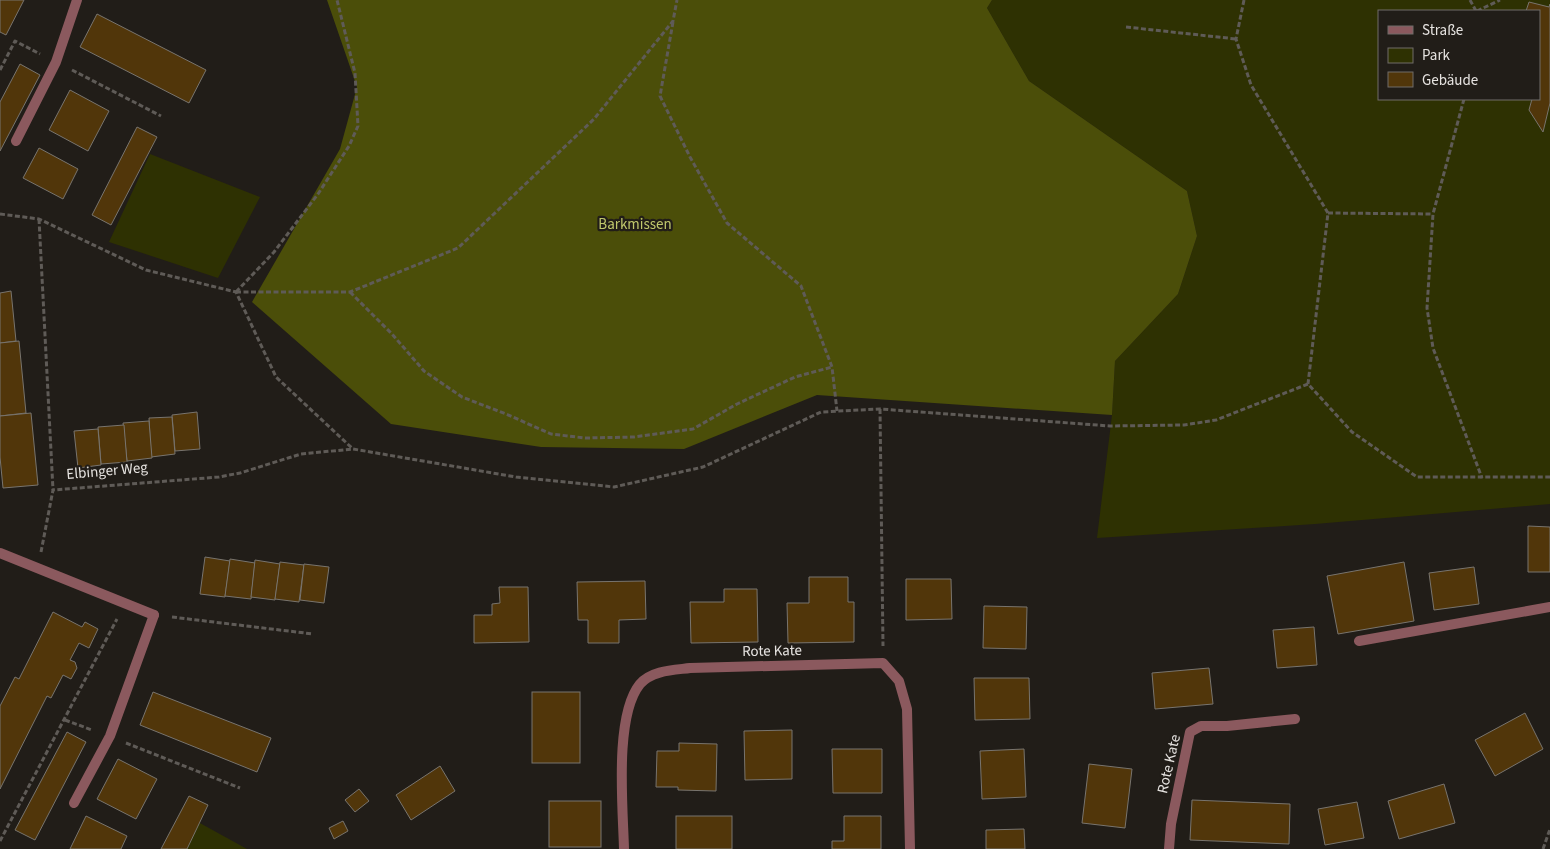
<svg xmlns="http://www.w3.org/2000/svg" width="1550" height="849" font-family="'Source Sans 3',sans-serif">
	<rect width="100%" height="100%" fill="#211d18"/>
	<!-- green -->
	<g fill="#2e3102" fill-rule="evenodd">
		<path d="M992,0H1550V504L1315,524L1097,538L1112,415L1115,361L1178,294L1197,236L1187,191L1029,81L987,8ZM1379,11H1539V99H1379Z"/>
		<path d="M150,154L260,197L218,278L109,242Z"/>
		<path d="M198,822L247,849H184Z"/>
	</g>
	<!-- forest -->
	<path fill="#4b4e09" d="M327,0H992L987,8L1029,81L1187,191L1197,236L1178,294L1115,361L1112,415L817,395L684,449L541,447L391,424L252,302L340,149L357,87Z"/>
	<!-- building -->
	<g fill="#51360a" stroke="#78746e">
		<path d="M0,0H24L6,35L0,32Z"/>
		<path d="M1529,2L1549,7L1550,4V103L1543,132L1529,110L1532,99H1539V11H1526Z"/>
		<path d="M97,14L206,70L189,103L80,47Z"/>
		<path d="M20,64L40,75L0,151V102Z"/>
		<path d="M70,90L109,111L88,151L49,130Z"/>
		<path d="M137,127L157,137L111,225L92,215Z"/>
		<path d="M39,148L78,169L63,199L23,178Z"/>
		<path d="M11,291L16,341L0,343V293Z"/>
		<path d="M19,341L26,413L0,416V343Z"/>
		<path d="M197,412L200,449L175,451L172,415Z"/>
		<path d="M31,413L38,485L3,488L0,457V416Z"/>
		<path d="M172,417L175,454L151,457L149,418Z"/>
		<path d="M149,421L152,458L127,461L123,423Z"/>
		<path d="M124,425L127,462L101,464L98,427Z"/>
		<path d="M98,429L101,465L78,468L74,431Z"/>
		<path d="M1528,526L1550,527V572H1528Z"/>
		<path d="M205,557L230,561L225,597L200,594Z"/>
		<path d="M230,559L255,563L251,599L225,596Z"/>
		<path d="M255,560L280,564L275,600L251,597Z"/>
		<path d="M280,562L304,565L299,602L275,599Z"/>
		<path d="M1404,562L1414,621L1338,634L1327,576Z"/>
		<path d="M304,564L329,567L324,603L300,600Z"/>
		<path d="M1474,567L1479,604L1434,610L1429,573Z"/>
		<path d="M809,577H848V602H854V642L788,643L787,603H809Z"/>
		<path d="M906,579H951L952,619L906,620Z"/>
		<path d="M645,581L646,619L619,620V643H588V620H578L577,582Z"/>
		<path d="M499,587H528L529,642L474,643V615H492V604L500,603Z"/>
		<path d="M724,589H757L758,642L691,643L690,602H724Z"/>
		<path d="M984,606L1027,607L1026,649L983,648Z"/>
		<path d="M53,612L82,627L85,622L98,629L89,648L79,643L70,660L75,662L77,668L71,679L63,675L51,698L47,696L0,789V706L15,677L19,679Z"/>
		<path d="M1314,627L1317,665L1277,668L1273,630Z"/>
		<path d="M1209,668L1213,704L1155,709L1152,673Z"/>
		<path d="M974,678H1029L1030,719L975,720Z"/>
		<path d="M153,692L271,738L257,772L140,725Z"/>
		<rect x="532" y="692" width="48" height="71"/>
		<path d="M1525,713L1543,749L1495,776L1475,740Z"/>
		<path d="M792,730V779L745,780L744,731Z"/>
		<path d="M67,732L86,742L35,840L15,830Z"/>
		<path d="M679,743L717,744L716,791L678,790V787H656L657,751H679Z"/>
		<path d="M832,749H882V793H833Z"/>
		<path d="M1024,749L1026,797L982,799L980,751Z"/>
		<path d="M118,759L157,779L136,819L97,799Z"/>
		<path d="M1089,764L1132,769L1125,828L1082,823Z"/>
		<path d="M440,766L455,791L411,820L396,795Z"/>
		<path d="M1444,784L1455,823L1399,839L1388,801Z"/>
		<path d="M359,789L369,801L355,812L345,800Z"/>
		<path d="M189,796L208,805L187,849H161Z"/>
		<path d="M1192,800L1290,804L1289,844L1190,840Z"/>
		<rect x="549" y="801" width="52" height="46"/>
		<path d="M1357,802L1364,838L1325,845L1318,809Z"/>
		<path d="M86,816L127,836L121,849H70Z"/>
		<rect x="676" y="816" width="56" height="33"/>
		<path d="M844,816H881V849H832V841H844Z"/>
		<path d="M343,821L348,831L334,839L329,828Z"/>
		<path d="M1024,829L1025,849H986V830Z"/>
	</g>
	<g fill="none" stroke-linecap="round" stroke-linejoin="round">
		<!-- path -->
		<g stroke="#5f5b57" stroke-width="3" stroke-dasharray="5 2.5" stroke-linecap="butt">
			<path d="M1244,0L1236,39L1251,85L1328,213L1308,384"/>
			<path d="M1470,0L1476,11"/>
			<path d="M1477,11L1500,0"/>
			<path d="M673,22L660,96L690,157L727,223L801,286L832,367L837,411"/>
			<path d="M1126,27L1236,39"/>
			<path d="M0,70L15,41L40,54"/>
			<path d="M72,70L161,116"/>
			<path d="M1464,99L1433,214L1427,308L1433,348L1482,478"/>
			<path d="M1328,213L1433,214"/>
			<path d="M0,214L39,219L146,270L236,292L276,377L353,449L516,477L614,487L703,467L821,412L880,409L1110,426L1184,425L1216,420L1308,384L1352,432L1417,477H1550"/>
			<path d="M39,219L53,490"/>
			<path d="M236,292H350L458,248L594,119L673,21L677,0"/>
			<path d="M236,292L274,252L318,194L349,146L358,126L355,73L337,0"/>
			<path d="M350,292L392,334L424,371L462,397L506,414L551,434L585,438L634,437L693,429L737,404L795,377L832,367"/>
			<path d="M880,409L883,646"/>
			<path d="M41,552L53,490L219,477L240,473L301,454L353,449"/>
			<path d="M172,617L313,634"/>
			<path d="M65,720L92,730"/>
			<path d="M126,743L240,788"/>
			<path d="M0,841L117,619"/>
			<path d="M1543,849L1550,829"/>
		</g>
		<!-- service -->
		<g stroke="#8b595e" stroke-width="10">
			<path d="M16,141L56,62L77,0"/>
			<path d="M1359,641L1550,607"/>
			<path d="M74,803L110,736L154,615"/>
		</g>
		<!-- minor -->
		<g stroke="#8b595e" stroke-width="10">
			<path d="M0,553L154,615"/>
			<path d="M624,849C623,808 614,716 640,684C652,670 675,670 690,668L883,663L899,681L907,709L910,849"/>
			<path d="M1169,849L1171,824L1190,732L1201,726H1227L1295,719"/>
		</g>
	</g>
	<g text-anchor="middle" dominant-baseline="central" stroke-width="4.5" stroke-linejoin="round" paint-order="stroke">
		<!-- park labels -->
		<g font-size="15" fill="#c0c86c" stroke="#211d18">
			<text x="635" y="224">Barkmissen</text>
		</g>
		<!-- street labels -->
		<g font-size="15" fill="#e6e3e0" stroke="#211d18">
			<text transform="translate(107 471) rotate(-5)">Elbinger Weg</text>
			<text transform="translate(772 651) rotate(-1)">Rote Kate</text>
			<text transform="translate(1169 764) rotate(-77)">Rote Kate</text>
		</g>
	</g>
	<!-- legend -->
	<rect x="1378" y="10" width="162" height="90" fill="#211d18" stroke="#706c68"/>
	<rect x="1388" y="26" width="25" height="8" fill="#8b595e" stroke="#706c68"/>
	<text x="1422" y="35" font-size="15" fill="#e6e3e0">Straße</text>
	<rect x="1388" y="48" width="25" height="15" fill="#2e3102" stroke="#706c68"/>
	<text x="1422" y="60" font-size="15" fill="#e6e3e0">Park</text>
	<rect x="1388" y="72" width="25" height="15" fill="#51360a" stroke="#706c68"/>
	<text x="1422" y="85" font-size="15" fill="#e6e3e0">Gebäude</text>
</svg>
